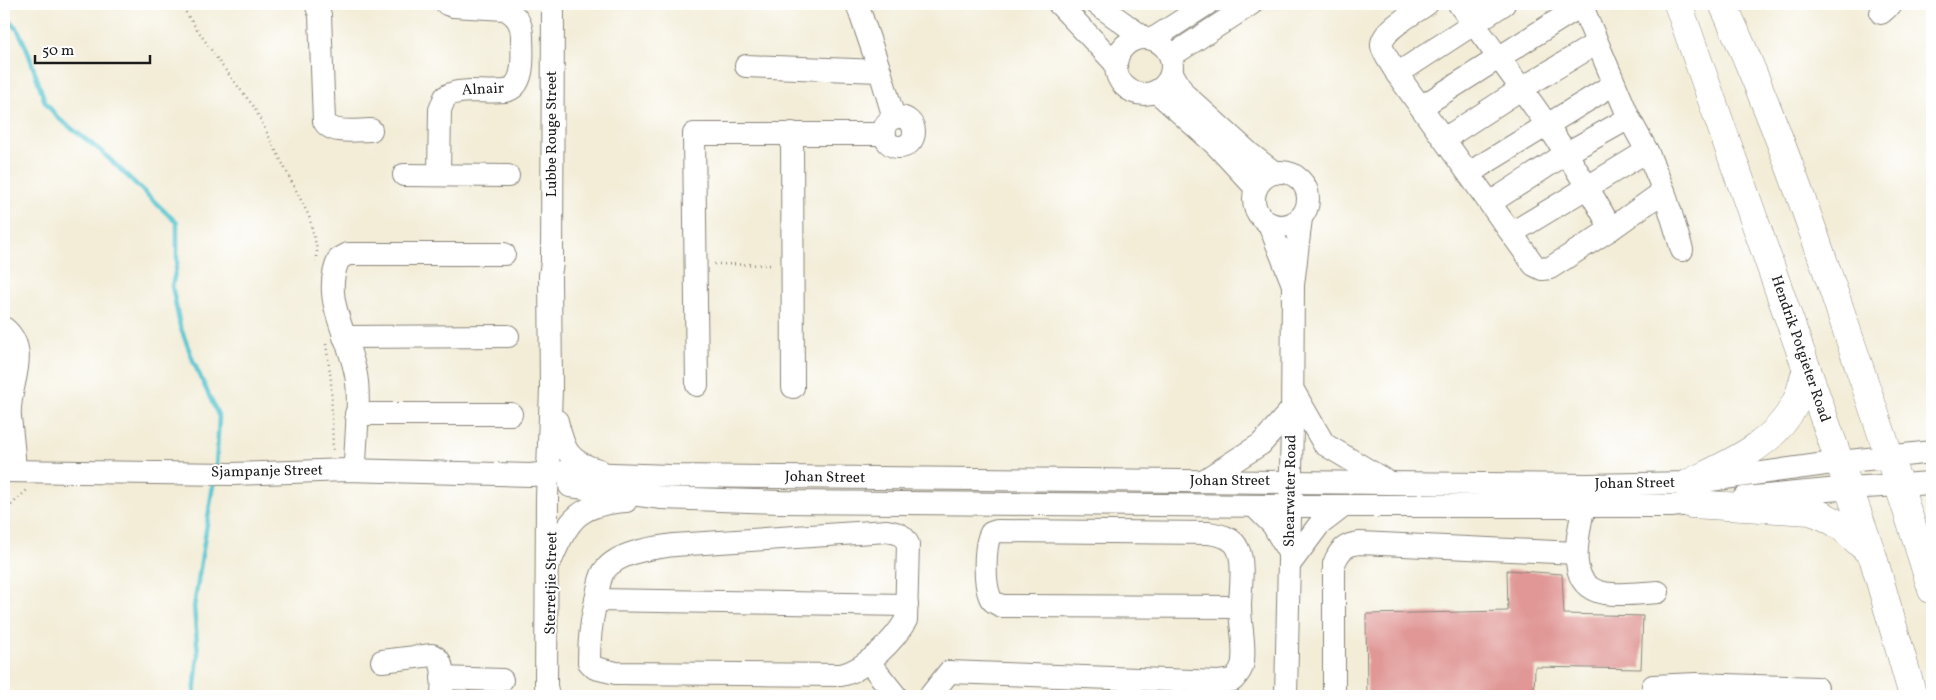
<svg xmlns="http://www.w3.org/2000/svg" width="1936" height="700" font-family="Vollkorn,serif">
	<rect width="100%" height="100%" fill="#fff"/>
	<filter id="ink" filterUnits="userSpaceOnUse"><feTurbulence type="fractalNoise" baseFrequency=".02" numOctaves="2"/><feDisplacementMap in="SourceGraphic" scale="10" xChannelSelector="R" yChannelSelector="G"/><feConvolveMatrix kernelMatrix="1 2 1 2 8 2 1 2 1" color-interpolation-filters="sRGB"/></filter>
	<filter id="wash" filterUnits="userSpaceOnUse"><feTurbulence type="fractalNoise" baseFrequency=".0096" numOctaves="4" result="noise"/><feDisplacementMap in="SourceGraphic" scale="20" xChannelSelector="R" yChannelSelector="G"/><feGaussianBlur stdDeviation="1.12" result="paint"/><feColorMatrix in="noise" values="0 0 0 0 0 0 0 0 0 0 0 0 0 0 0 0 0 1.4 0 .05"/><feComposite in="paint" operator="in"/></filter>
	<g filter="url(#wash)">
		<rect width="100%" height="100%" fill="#f3edd8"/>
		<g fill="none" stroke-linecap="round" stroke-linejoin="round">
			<!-- stream -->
			<g stroke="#57c4d0" stroke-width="4.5">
				<path d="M4,14L18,30L27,49L45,102L58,118L101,151L177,223V264L172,286L180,326L194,363L219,417L216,467"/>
				<path d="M194,696L198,655L194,607L214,479"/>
			</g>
		</g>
		<g id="blocks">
			<!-- building -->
			<path fill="#e09795" d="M1507,570L1562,574L1564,614L1643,616L1641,669L1535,667L1534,696H1367L1366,614L1508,611Z"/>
		</g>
	</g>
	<g filter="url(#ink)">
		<use href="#blocks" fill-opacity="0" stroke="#88847a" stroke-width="1"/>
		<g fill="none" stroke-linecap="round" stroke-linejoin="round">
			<!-- minor casing -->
			<g stroke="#88847a" stroke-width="24">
				<g id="minor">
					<path d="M316,4L320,15L324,121C331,135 357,130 371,130"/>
					<path d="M857,4L880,71L894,118"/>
					<path d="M1059,4L1116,64"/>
					<path d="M1097,4L1144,38"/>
					<path d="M1427,4C1416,12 1380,31 1382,46C1383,54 1393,66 1397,74L1534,265L1542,269L1550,268L1611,229C1568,148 1513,77 1459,4"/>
					<path d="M1581,4L1629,118L1647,151L1664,191L1682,250"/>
					<path d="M1881,13L1891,4"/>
					<circle cx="1144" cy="66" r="28"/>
					<path d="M1153,39L1207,4"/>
					<path d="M1171,56L1251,4"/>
					<path d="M746,66L880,71"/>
					<path d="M1172,73L1184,94L1249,153L1275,173"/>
					<path d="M1397,74L1504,4"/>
					<path d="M1157,92L1216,145L1256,188"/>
					<path d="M1421,107L1582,5"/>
					<circle cx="899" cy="132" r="15"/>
					<path d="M792,133L793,387"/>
					<path d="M1444,139L1521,89L1597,43"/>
					<circle cx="1281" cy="199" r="27"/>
					<path d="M1469,173L1614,84"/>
					<path d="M404,175L508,176"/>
					<path d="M439,175L440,110L445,97C453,91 461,92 470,91C482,91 494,92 505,91C527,87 522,52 522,36C522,23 516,15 505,9L453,6L447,4"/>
					<path d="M1490,203L1567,153L1629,118"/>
					<path d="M1269,224L1292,282"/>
					<path d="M1611,229L1664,191"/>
					<path d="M1512,233L1647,151"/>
					<path d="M4,328C33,352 7,386 10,417C12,435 14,453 15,471"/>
					<path d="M344,337L508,336"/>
					<path d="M697,385L694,134H885"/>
					<path d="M1294,392L1324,444L1388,482"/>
					<path d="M356,414H511"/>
					<path d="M557,421C564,450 568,462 599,470"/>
					<path d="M355,470C355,441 360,410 357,382C353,341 319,300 339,259L348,254H504"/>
					<path d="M4,471L232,474L347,470L531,475L555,472L670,476L1587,485L1689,483L1840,462L1932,452"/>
					<path d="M1203,481L1261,444L1292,409"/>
					<path d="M570,486L662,498L781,502L1290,506H1671L1707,502"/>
					<path d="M1586,493C1582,524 1559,585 1604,593C1621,596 1640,593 1658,592"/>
					<path d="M1744,498L1849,488L1932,483"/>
					<path d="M1254,506L1273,525L1289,553"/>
					<path d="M887,531C898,533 903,534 908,544L906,620C894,641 865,670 841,675L616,673L595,668L589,662C589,642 591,623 595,605C598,594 598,580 604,571C618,552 653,548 674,545Z"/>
					<path d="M552,558C569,517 581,504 626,501"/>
					<path d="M1289,565L1319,525L1344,506"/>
					<path d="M596,600L907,605"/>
					<path d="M382,661L432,655C447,661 442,682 442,696"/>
					<path d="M868,661L896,696"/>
					<path d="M442,678L502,680"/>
					<path d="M1653,686L1696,684L1817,688"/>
					<path d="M548,695L546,686L547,497L551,389L550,275L552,263L553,4"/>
					<path d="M930,696L949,672L1219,682L1233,680C1238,674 1243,669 1243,660C1245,643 1240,624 1240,606C1240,591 1245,563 1238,549C1233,537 1220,535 1209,533L997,531L991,533C984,546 984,583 990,597C992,602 997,604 1002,606L1240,607"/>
					<path d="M1286,696L1292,426L1293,285L1301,218"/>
					<path d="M1334,696V564C1339,550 1346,544 1360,543L1576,553"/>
				</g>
			</g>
			<!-- major casing -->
			<g stroke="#88847a" stroke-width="29">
				<g id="major">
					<path d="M1678,4L1873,557L1913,696"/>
					<path d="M1723,4C1773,114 1813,228 1851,343C1879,425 1907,507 1932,590"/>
					<path d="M1689,483C1730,463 1775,445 1796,402C1801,392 1803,380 1807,369"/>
					<path d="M1691,504L1810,511C1837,519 1849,533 1869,552"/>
				</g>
			</g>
			<!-- path -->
			<g stroke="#88847a" stroke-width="2.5" stroke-dasharray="1 4" stroke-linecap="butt">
				<path d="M180,4L220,63L254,107L309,216L317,249V262"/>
				<path d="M714,264L773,265"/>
				<path d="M326,344L331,380L333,451"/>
				<path d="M4,512L27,490"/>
			</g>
			<!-- minor -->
			<use href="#minor" stroke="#fff" stroke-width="22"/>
			<!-- major -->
			<use href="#major" stroke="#fff" stroke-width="28"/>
		</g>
	</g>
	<g text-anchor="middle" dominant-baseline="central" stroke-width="4" stroke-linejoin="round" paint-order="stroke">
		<!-- street labels -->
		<g font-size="15" fill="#1c1c1c" stroke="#fff">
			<text transform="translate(483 90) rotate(-3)">Alnair</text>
			<text transform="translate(552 134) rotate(-90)">Lubbe Rouge Street</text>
			<text transform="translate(1800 349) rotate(71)">Hendrik Potgieter Road</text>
			<text transform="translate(267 472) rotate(-1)">Sjampanje Street</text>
			<text transform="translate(825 478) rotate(1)">Johan Street</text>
			<text x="1230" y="481">Johan Street</text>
			<text transform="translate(1635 484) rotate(-1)">Johan Street</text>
			<text transform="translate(1291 491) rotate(-89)">Shearwater Road</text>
			<text transform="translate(552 583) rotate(-89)">Sterretjie Street</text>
		</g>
	</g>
	<!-- margin -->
	<rect width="1936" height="700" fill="none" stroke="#fff" stroke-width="20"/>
	<!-- scale -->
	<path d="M35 55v8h115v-8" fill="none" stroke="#1c1c1c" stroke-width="2.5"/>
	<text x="42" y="55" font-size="15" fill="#1c1c1c" stroke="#ffffff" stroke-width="4" paint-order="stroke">50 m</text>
</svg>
